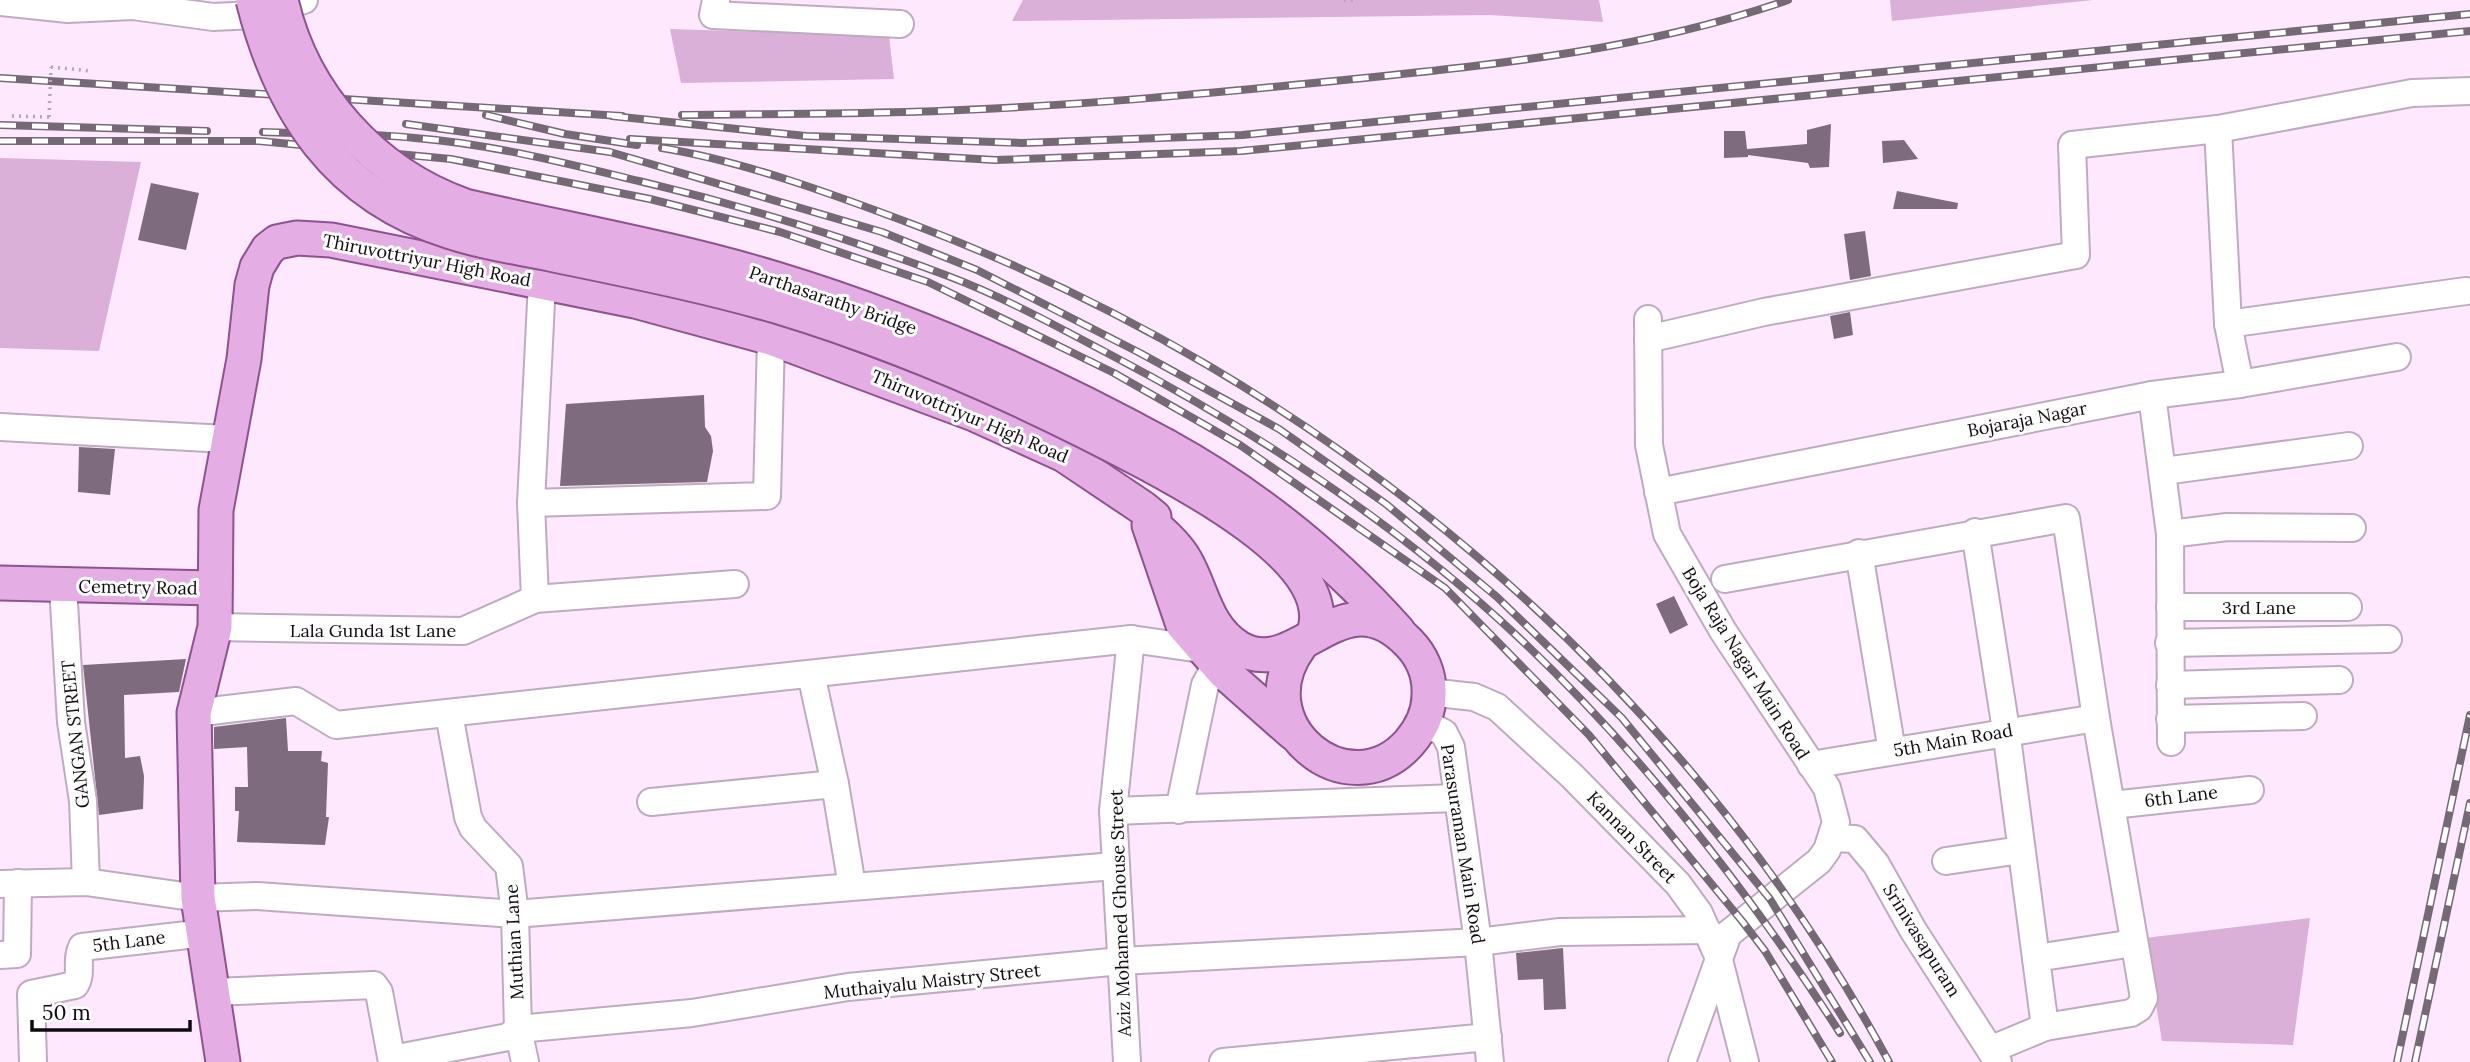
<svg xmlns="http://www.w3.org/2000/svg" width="2470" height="1062" font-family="Lora,serif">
	<rect width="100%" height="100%" fill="#fee8fd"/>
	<!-- green -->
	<g fill="#dab0d9">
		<path d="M1023,0H1599L1603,22L1490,15L1012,21Z"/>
		<path d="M1890,0H2093L1892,21Z"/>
		<path d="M670,29L889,36L894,79L681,83Z"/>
		<path d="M0,158L141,162L99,351L0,348Z"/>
		<path d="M2310,918L2293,1045L2162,1041L2145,938Z"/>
	</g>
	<!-- building -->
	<g fill="#7e6b7e">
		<path d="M1831,124L1829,167L1810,168L1808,163L1748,155V157L1724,158V131H1745L1747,149L1807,144V130Z"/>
		<path d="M1904,140L1918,159L1883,163L1882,141Z"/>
		<path d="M151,183L199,193L186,250L138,240Z"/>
		<path d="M1897,191L1958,203L1957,209H1893Z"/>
		<path d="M1865,231L1871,276L1850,280L1844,234Z"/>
		<path d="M1850,312L1853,335L1834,339L1830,316Z"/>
		<path d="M704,395L705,427L711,436L713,451L707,482L560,486L566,404Z"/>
		<path d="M79,447L115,449L110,495L78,492Z"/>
		<path d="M1674,596L1688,625L1670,634L1656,604Z"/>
		<path d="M186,659L179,692L124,695L125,758L140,756L144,776L143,809L99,815L83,665Z"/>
		<path d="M286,718L288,751H322L321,761L328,763L326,817H329L325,845L237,842L239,811H235V787H248L247,747L214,749V727Z"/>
		<path d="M1563,948L1566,1009L1544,1010L1543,979L1518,980L1516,953Z"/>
	</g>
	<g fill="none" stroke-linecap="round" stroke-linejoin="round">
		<!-- minor casing -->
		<g stroke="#bfabbf" stroke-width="30">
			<g id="minor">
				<path d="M716,0L713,15L900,24"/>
				<path d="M0,2L68,9L133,6L213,17L255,15L304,0"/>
				<path d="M2218,129L2228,324L2240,384"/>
				<path d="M1648,319L1649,445L1667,534L1723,631L1827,788L1836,822L1827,850L1819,861L1728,934L1682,1062"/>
				<path d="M2228,324L2466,291"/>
				<path d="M1648,339L1764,312L2076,255L2072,145L2218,129L2412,93L2470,91"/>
				<path d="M2152,395L2170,534L2171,742"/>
				<path d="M0,427L227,439"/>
				<path d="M2164,471L2349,446"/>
				<path d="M1658,492L2152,395L2240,384L2397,357"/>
				<path d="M531,503L767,496L771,338"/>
				<path d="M1975,532L2006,730L2045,1027"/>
				<path d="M2170,534L2227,527L2352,528"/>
				<path d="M1859,553L1892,751"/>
				<path d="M1725,579L2066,518L2096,718L2144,998L2139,1008L2131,1013L2045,1027L1992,1049"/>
				<path d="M63,586L71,722L83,801L86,882"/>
				<path d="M535,599L531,503L542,282"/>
				<path d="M2170,607H2348"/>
				<path d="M215,627L463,631L535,599L735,584"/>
				<path d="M2169,643L2388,639"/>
				<path d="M811,674L835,784L852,886"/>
				<path d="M2170,685L2339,680"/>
				<path d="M1429,692L1474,697L1497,707L1572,776L1678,884L1699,913L1718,956L1745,1062"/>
				<path d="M194,713L296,701L336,725L1131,639L1201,649"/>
				<path d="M449,714L468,817L473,828L509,866L515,914L518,1029L525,1062"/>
				<path d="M2170,719L2303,716"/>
				<path d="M1423,722L1444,733L1451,747L1478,942L1490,1062"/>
				<path d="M1811,765L2096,718"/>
				<path d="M651,802L835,784"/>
				<path d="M2112,805L2250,790"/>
				<path d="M1179,810L1205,685L1216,665"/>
				<path d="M1113,811L1456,798"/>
				<path d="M1832,838L1855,839L1876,864L1913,930L1998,1062"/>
				<path d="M1946,861L2021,850"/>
				<path d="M0,884L86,882L198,898L257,896L515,914L1115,866"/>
				<path d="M0,955L17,954L18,883"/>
				<path d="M2036,958L2134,943"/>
				<path d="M214,992L374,985L379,992L392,1062"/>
				<path d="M392,1059L508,1037L518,1029L692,1013L848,987L1121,961L1478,942L1560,932L1707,930"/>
				<path d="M33,1062L31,994L75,985C83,973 75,960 82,947L205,933"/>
				<path d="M1127,1062L1113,811L1131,639"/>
				<path d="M1223,1062L1488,1037"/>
			</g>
		</g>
		<!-- major casing -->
		<g stroke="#8e528f" stroke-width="37">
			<g id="major">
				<path d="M1166,446C1255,495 1330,555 1398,631"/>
				<path d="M1152,466C1200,492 1337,565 1314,633"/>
				<path d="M1149,525L1183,625L1224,672L1293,733"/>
				<path d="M0,583L213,588"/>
				<path d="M223,1062L198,898L194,713L215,627L216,510L244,359L252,285L257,267L268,249L277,242L297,238L331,240L635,301L771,338L974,414L1064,455L1143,508L1154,517L1153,525C1165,535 1177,546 1185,560C1203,591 1205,627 1239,648C1298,682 1341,574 1408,642C1422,656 1430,675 1429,695C1429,713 1421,729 1409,743C1348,811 1242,724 1300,646"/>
			</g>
		</g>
		<!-- path -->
		<g stroke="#b6a5b5" stroke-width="3.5" stroke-dasharray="2 5" stroke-linecap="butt">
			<path d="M1344,0H1353"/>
			<path d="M51,67L91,71"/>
			<path d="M12,116L49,117"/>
		</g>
		<!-- minor -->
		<use href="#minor" stroke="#fff" stroke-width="26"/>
		<!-- major -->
		<use href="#major" stroke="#e4aee5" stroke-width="33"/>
		<!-- rail casing -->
		<g stroke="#766976" stroke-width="8">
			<g id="rail">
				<path d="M0,78L622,116"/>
				<path d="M486,115L565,134L637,145"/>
				<path d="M682,115C756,114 831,114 906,112C1055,108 1205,94 1354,79C1501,64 1648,49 1788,0"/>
				<path d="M612,116L806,136L1022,143L1242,135L2470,14"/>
				<path d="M406,124L610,152L882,232L977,270L1140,353L1279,429L1386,504L1497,597L1622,718L1770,899L1870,1062"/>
				<path d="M0,125L207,131"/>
				<path d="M263,132C314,134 365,133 415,138C491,144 565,163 639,181C744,206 848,238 948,276C1004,297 1058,327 1111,355C1257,432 1395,522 1516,635C1639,750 1749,892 1840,1033"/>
				<path d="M630,139L995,160L1241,151L2470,31"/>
				<path d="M0,141H259L451,159L650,199L780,232L928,282L1114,373L1240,445L1445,588L1589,735L1742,921L1765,951L1832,1062"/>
				<path d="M662,148C743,161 835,195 912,224C1322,378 1680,675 1889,1062"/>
				<path d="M2397,1062L2470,715"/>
				<path d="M2415,1062L2470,803"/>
			</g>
		</g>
		<!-- rail -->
		<use href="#rail" stroke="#fefefe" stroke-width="5" stroke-dasharray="16" stroke-linecap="butt"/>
		<!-- major-bridge casing -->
		<g stroke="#8e528f" stroke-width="37" stroke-linecap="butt">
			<g id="major-bridge">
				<path d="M253,0C281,111 336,196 451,232C483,243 517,247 550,254C626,270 704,285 779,307C908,346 1034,403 1152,466"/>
				<path d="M281,0C302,95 374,174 465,206C569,230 674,248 776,279C911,320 1042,378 1166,446"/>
			</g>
		</g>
		<!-- path-bridge -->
		<path stroke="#b6a5b5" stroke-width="3.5" stroke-dasharray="2 5" stroke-linecap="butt" d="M49,117L51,67"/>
		<!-- major-bridge -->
		<use href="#major-bridge" stroke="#e4aee5" stroke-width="33"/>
	</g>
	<g text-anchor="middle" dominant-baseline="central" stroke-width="6" stroke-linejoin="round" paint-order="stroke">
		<!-- street labels -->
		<g font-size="18" fill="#100a10" stroke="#fefefe">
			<text transform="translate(427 260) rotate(11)">Thiruvottriyur High Road</text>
			<text transform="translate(833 300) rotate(19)">Parthasarathy Bridge</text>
			<text transform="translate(970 416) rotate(23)">Thiruvottriyur High Road</text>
			<text transform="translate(2027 419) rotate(-11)">Bojaraja Nagar</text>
			<text transform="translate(138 587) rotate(1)">Cemetry Road</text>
			<text x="2259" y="607">3rd Lane</text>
			<text x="373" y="630">Lala Gunda 1st Lane</text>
			<text transform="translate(1746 663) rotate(58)">Boja Raja Nagar Main Road</text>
			<text transform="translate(75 734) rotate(-96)">GANGAN STREET</text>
			<text transform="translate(1953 740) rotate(-10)">5th Main Road</text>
			<text transform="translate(2181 796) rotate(-7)">6th Lane</text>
			<text transform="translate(1632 837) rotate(46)">Kannan Street</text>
			<text transform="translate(1463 844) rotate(81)">Parasuraman Main Road</text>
			<text transform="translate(1120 913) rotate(-92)">Aziz Mohamed Ghouse Street</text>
			<text transform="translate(1922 940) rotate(58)">Srinivasapuram</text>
			<text transform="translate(129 941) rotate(-7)">5th Lane</text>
			<text transform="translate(514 942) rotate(-93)">Muthian Lane</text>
			<text transform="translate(932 981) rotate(-6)">Muthaiyalu Maistry Street</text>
		</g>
	</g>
	<!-- scale -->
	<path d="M32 1020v10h158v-10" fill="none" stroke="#100a10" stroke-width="3.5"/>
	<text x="42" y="1020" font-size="21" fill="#100a10" stroke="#fefefe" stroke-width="5" paint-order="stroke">50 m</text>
</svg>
